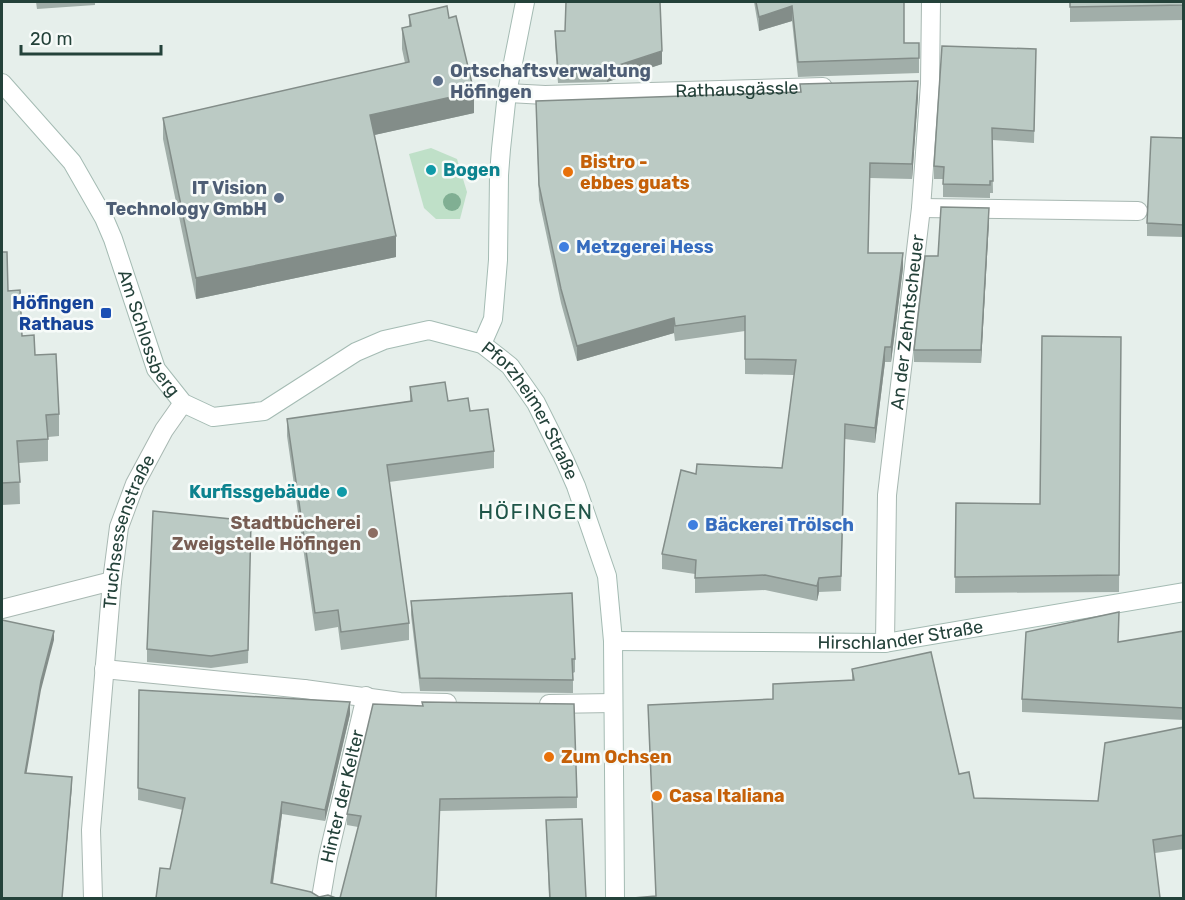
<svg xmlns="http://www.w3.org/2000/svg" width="1185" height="900" font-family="Rubik,sans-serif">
	<rect width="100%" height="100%" fill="#e6efeb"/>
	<!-- green -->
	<path fill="#bfe0c8" d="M431,148L457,159L467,192L460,219H436L424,208L409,154Z"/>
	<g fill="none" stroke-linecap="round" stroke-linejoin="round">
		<!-- lane casing -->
		<g stroke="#a8b8b2" stroke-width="20">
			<g id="lane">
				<path d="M921,208L1138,211"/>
				<path d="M104,669L304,689"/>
			</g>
		</g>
		<!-- street casing -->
		<g stroke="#a8b8b2" stroke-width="20">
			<g id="street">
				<path id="s1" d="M507,93L545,95L823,87"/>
				<path d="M2,609L112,581"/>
				<path id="s2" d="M885,643L887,495L921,208L930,84L931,2"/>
				<path d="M304,689L400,702L447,703"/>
				<path d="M549,704L613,703"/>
				<path id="s3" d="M93,898L91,830L112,581L119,527L135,484L164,430L183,403"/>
				<path id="s4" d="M321,898L328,857L366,696"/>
			</g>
		</g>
		<!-- secondary casing -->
		<g stroke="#a4bbb3" stroke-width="20">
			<g id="secondary">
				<path id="s5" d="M2,83L72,162L104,218L113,239L156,369L183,403L213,417L264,411L356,352L384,340L429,330L482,344L510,366L536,403L565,461L576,486L607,576L613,641L615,898"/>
				<path d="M482,344L493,319L498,260L499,175L501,149L507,93L525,2"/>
				<path id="s6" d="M613,641L885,643L1184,592"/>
			</g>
		</g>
		<!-- lane -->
		<use href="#lane" stroke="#fff" stroke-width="18"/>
		<!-- street -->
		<use href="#street" stroke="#fff" stroke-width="18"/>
		<!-- secondary -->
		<use href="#secondary" stroke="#fff" stroke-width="18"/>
	</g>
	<!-- trees -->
	<circle fill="#80af93" cx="452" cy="202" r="9"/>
	<!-- wall -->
	<g fill="#a1aea9">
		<path d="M36,2H95V5L37,9Z"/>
		<path d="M754,2H904V43H919V73L798,77L792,21L759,31Z"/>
		<path d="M1070,2H1184V20L1070,22Z"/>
		<path d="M409,15L449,18L474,113L374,135L396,257L196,299L163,139V118L405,63L402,49V28L409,27Z"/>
		<path d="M555,31L662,64L607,82L558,83L555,43Z"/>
		<path d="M1036,49L1034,143L992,140L993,193H990V198L943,197V179H934V166Z"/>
		<path d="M800,84L918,96L912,179L870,178L868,253L903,268L891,362H885L875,443L845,439L841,591L819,592L817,601L765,590L695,593V574L662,569V554L696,474L782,468L794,375L745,374V331L675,341L674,333L577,361L561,303L539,200L536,101L800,92Z"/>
		<path d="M1184,138V237L1147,236V223Z"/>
		<path d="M989,220L981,363L914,362V350L938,256Z"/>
		<path d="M2,252L8,291L22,336L35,355L59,414V436L48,437V461L19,463L20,504L2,505Z"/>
		<path d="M1121,337L1119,592L955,593L956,503L1040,504Z"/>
		<path d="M410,387L448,401L470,411L494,451V468L389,482L409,623V640L341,650L338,627L315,631L287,436V419L410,401Z"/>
		<path d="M251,521L248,663L211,668L147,662V649Z"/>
		<path d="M411,601L575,659V672L573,673V693L420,691L411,615Z"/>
		<path d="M1184,631V720L1022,712V699L1118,642Z"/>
		<path d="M852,669L959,774L974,798L1098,801L1184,727V849L1155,853L656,896L648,705L773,699V684L852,680Z"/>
		<path d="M139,690L350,714L325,821L282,814L273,884L319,897L156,898L170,869L183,810L138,800Z"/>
		<path d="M373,704L577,797V808L440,811L358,827L347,825V814Z"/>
		<path d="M546,820L586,898H549Z"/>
	</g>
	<!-- shaded-wall -->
	<g fill="#838d89">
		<path d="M792,6V21L759,31V17Z"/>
		<path d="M662,51V64L607,82V69Z"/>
		<path d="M918,81V96L912,179V164Z"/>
		<path d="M474,92V113L370,136V115Z"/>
		<path d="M989,208V220L981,363V350Z"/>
		<path d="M396,236V257L196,299V278Z"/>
		<path d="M903,253V268L891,362V347Z"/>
		<path d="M674,318V333L577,361V346Z"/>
		<path d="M885,347V362L875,443V428Z"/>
		<path d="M819,578V592L817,601V586Z"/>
		<path d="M54,631V640L41,690L25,782V773L41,681Z"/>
		<path d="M350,702V714L325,821V810Z"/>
		<path d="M72,777V786L62,898Z"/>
		<path d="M282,802V814L271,895V883Z"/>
	</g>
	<!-- building -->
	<g fill="#bbcac4" stroke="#838d89" stroke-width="1.5">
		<path d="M566,2H660L662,51L607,69L558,71L555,31H565Z"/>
		<path d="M756,2H904V43H919V58L798,62L792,6L759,17Z"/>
		<path d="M1070,2H1184V5L1070,7Z"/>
		<path d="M447,6L449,18L456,16L474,92L370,115L396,236L196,278L163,118L409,62L402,28L411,26L409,15Z"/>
		<path d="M942,46L1036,49L1034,131L992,128L993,181H990V185L943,184L944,167L934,166Z"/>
		<path d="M918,81L912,164L870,163L868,253H903L891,347H885L875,428L845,424L841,576L819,578L817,586L765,575L695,578L696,560L662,554L681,470L696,474L697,464L782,468L796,360L745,359V316L675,326L674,318L577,346L561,289L539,185L536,101L801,92L800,84Z"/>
		<path d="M1151,137L1184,138V225L1147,223Z"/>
		<path d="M941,207L989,208L981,350H914L925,256H938Z"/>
		<path d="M2,252H7L8,291L20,290L22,336L34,335L35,355L56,354L59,414L46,415L48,439L17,441L20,482L2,483Z"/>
		<path d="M1042,336L1121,337L1119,575L955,577L956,503L1040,504Z"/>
		<path d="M445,382L448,401L468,398L470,411L488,409L494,451L387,465L409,623L341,632L338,610L315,613L287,419L412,401L410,387Z"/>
		<path d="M153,511L251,521L248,650L211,656L147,649Z"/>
		<path d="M572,593L575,659H572L573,680L420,678L411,601Z"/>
		<path d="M1119,612L1118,642L1184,631V708L1022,699L1026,632Z"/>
		<path d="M2,620L54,631L41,681L25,773L72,777L62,898H2Z"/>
		<path d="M931,652L959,774L969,772L974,798L1098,801L1105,743L1184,727V835L1153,840L1160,898H633L656,896L648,705L773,699V684L854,680L852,669Z"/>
		<path d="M139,690L350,702L325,810L282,802L271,883L311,892L319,897L328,895L336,898H156L160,868L170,869L185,798L138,788Z"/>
		<path d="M422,702L574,704L577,797L440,799L436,898H340L361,816L347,814L373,704L423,706Z"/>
		<path d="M582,819L586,898H550L546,820Z"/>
	</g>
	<!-- markers -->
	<g fill="#5c6f8a" stroke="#f7fbf9" stroke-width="2">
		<circle cx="438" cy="81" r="6"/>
		<circle cx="279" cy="198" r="6"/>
	</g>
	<g fill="#0f9aa8" stroke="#f7fbf9" stroke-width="2">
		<circle cx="431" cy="170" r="6"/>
		<circle cx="342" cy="492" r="6"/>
	</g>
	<g fill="#e8710a" stroke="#f7fbf9" stroke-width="2">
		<circle cx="568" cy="172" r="6"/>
		<circle cx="549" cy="757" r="6"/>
		<circle cx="657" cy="796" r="6"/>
	</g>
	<g fill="#3f7fe0" stroke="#f7fbf9" stroke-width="2">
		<circle cx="564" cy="247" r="6"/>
		<circle cx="693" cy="525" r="6"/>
	</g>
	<rect fill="#1a4fb4" stroke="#f7fbf9" stroke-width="2" x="100" y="307" width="12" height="12" rx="3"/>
	<circle fill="#8d6e63" stroke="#f7fbf9" stroke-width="2" cx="373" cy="533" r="6"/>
	<g text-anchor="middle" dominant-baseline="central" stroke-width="5" stroke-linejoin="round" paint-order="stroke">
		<!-- service labels -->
		<g font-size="18" font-weight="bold" fill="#4e5e75" stroke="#f7fbf9" text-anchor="start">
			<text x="450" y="71">Ortschaftsverwaltung<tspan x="450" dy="21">Höfingen</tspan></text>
			<text x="267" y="188" text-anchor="end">IT Vision<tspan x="267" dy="21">Technology GmbH</tspan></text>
		</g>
		<!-- street labels -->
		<g font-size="18" fill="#24423a" stroke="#f7fbf9">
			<text stroke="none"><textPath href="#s1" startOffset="230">Rathausgässle</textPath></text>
			<text stroke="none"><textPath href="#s2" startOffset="322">An der Zehntscheuer</textPath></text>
			<text stroke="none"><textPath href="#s5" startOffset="294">Am Schlossberg</textPath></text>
			<text stroke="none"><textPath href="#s5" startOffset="782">Pforzheimer Straße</textPath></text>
			<text stroke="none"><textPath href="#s3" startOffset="370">Truchsessenstraße</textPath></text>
			<text stroke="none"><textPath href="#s6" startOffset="288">Hirschlander Straße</textPath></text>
			<text stroke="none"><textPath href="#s4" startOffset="104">Hinter der Kelter</textPath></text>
		</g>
		<!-- food labels -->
		<g font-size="18" font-weight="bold" fill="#c56008" stroke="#f7fbf9" text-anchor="start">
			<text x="580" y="162">Bistro -<tspan x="580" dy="21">ebbes guats</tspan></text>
			<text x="561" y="757">Zum Ochsen</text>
			<text x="669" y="796">Casa Italiana</text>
		</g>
		<!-- culture labels -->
		<g font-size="18" font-weight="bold" fill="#0d838f" stroke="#f7fbf9" text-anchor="start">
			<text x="443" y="170">Bogen</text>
			<text x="330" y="492" text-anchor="end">Kurfissgebäude</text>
		</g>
		<!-- shop labels -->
		<g font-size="18" font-weight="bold" fill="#366cbe" stroke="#f7fbf9" text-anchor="start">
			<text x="576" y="247">Metzgerei Hess</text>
			<text x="705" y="525">Bäckerei Trölsch</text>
		</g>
		<!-- transit labels -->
		<g font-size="18" font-weight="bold" fill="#164399" stroke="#f7fbf9" text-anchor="end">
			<text x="94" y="303">Höfingen<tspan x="94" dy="21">Rathaus</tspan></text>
		</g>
		<!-- education labels -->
		<g font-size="18" font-weight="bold" fill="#785e54" stroke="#f7fbf9" text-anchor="end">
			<text x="361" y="523">Stadtbücherei<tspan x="361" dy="21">Zweigstelle Höfingen</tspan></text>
		</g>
		<!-- quarter labels -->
		<g font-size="21" letter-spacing="1.5" fill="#1f5548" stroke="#f7fbf9">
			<text x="536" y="511">HÖFINGEN</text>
		</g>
	</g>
	<!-- border -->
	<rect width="1185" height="900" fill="none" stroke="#24423a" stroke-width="6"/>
	<!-- scale -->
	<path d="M21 45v9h140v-9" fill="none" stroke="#24423a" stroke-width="3"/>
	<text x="30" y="45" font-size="18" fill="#24423a" stroke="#f7fbf9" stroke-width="4.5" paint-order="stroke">20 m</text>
</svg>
